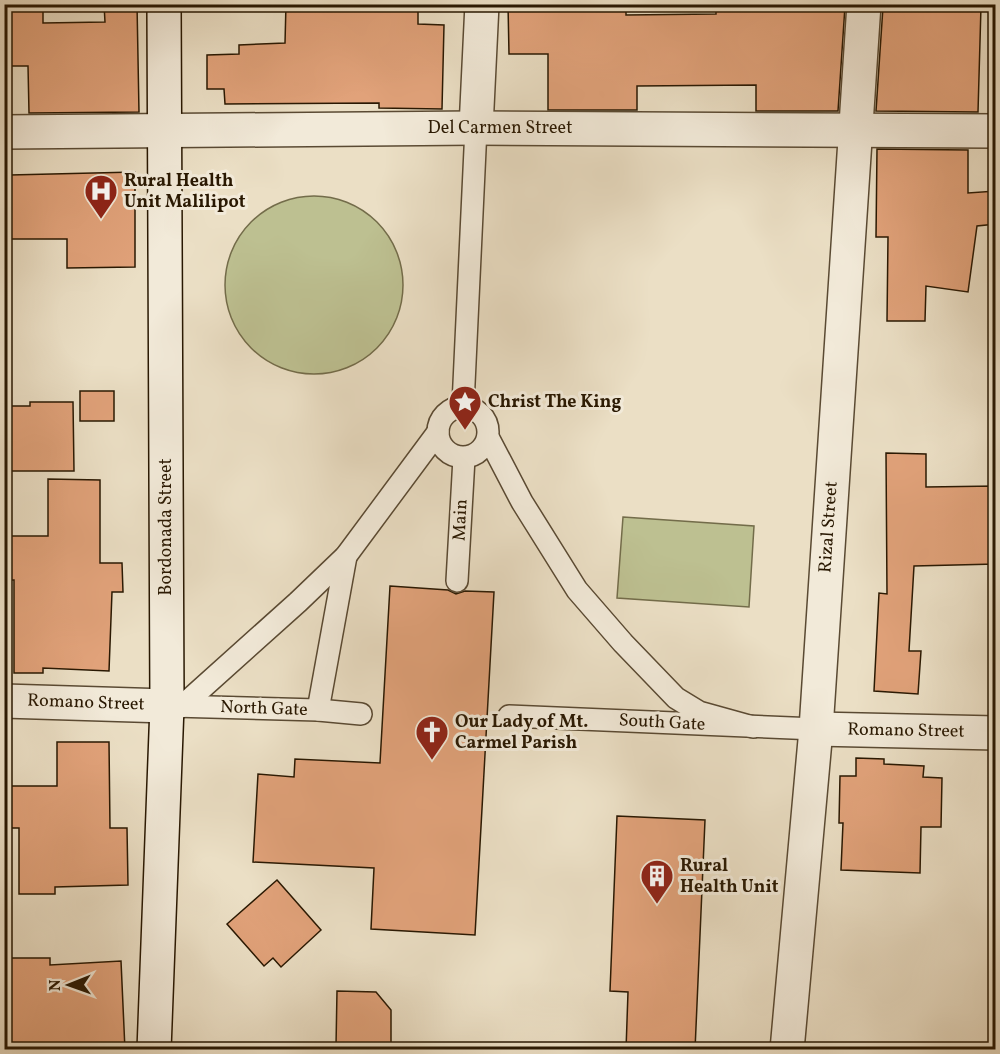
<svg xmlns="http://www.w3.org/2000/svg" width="1000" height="1054" font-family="Vollkorn,serif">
	<rect width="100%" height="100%" fill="#ebdfc5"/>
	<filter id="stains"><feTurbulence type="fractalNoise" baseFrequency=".00333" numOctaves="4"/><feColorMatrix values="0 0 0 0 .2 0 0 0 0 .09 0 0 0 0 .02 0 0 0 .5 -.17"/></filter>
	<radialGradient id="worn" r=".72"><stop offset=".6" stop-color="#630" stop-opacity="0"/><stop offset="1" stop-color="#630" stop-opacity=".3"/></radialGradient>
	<!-- green -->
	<g fill="#bdc091" stroke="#736c4a" stroke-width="1.5">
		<circle cx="314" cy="285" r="89"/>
		<path d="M623,517L754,526L749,607L617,598Z"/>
	</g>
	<!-- building -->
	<g fill="#e1a27a" stroke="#291802" stroke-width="1.5">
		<path d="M104,4H137L139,112L29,113L28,66H4V6H43V23L105,22Z"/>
		<path d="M286,4H418V24L444,25L442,109L379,108V103L225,104L224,89H207V55L239,54V45L285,43Z"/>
		<path d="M508,4H626V15L716,14V4L845,6L838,111H756V85L637,86V110H548V54H509Z"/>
		<path d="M886,5L981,6L978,112L876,111L883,7Z"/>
		<path d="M877,149L968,150V193L996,191V224L977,226L968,292L926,286L925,321H887L888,237H876Z"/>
		<path d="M135,172V267L67,268V239H4V193H10V175Z"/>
		<rect x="80" y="391" width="34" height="30"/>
		<path d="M30,402H73L74,471H4V406H30Z"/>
		<path d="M886,453L926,454V487L996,486V564L914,566L909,651H921L918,694L874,691L879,593L887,594Z"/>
		<path d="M48,479L100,480V563H122L123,592H112L109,671L43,668V673H14V580H4V536H48Z"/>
		<path d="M390,586L448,590L456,594L465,591L494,592L475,935L371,929L374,868L253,862L258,774L294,777L295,759L380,763Z"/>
		<path d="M57,742H109L110,828H127L128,885L55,887V894H19V828H4V786H57Z"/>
		<path d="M856,758L884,759V764L924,766L923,777L942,778L941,827H921L920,873L841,870L843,823H839L840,776H856Z"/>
		<path d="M617,816L705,820L695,1050H626L628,992L610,991Z"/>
		<path d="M277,880L321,930L281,967L273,958L264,966L227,924Z"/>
		<path d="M9,958H50V965L121,961L125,1050H9Z"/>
		<path d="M337,991L376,992L391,1010V1047L336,1046Z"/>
	</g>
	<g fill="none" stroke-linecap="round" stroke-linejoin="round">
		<!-- lane casing -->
		<g stroke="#5a4a33" stroke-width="24">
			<g id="lane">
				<path d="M463,405L476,128"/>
				<circle cx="463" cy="432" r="25"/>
				<path d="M488,437L522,502L577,590L623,643L676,698L699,712L753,727"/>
				<path d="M457,581L464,458"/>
				<path d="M173,706L318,710L361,714"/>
				<path d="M181,707L298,602L346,556L438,432"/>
				<path d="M318,710L346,556"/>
				<path d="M509,716L816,729"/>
			</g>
		</g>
		<!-- street casing -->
		<g stroke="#5a4a33" stroke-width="36">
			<g id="street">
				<path d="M476,128L482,4"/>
				<path d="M4,132L476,128L996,131"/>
				<path d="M4,701L167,706"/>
				<path d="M816,729L996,733"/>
				<path d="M787,1050L816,729L864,4"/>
			</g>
		</g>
		<!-- secondary casing -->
		<g stroke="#291802" stroke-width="36">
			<path id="secondary" d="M154,1050L167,706L164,4"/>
		</g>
		<!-- lane -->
		<use href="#lane" stroke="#f2ead9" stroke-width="21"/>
		<!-- street -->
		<use href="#street" stroke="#f2ead9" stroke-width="33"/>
		<!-- secondary -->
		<use href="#secondary" stroke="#f2ead9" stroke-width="33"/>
	</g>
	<!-- icons -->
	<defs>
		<g id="hospital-pin" transform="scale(1.725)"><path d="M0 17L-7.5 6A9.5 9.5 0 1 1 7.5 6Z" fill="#8f2418" stroke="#f2ead9"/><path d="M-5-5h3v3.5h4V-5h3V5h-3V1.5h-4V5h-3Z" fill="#fff"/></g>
		<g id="sight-pin" transform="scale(1.725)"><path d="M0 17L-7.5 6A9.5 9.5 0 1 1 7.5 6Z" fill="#8f2418" stroke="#f2ead9"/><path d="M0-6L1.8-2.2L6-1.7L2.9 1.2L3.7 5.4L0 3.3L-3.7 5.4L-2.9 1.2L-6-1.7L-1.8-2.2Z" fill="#fff"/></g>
		<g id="church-pin" transform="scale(1.725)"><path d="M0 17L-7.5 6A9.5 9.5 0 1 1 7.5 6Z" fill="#8f2418" stroke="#f2ead9"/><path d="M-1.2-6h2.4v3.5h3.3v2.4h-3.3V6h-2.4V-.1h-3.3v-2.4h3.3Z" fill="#fff"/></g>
		<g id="building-pin" transform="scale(1.725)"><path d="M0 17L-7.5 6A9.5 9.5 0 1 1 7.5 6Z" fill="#8f2418" stroke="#f2ead9"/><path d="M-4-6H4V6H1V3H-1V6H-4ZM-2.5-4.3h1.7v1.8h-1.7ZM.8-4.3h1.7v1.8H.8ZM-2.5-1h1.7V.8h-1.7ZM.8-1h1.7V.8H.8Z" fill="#fff"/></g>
	</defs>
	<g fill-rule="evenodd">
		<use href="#hospital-pin" x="101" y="191"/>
		<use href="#sight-pin" x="465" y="402"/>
		<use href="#church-pin" x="432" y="732"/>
		<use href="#building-pin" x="657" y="876"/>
	</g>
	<g text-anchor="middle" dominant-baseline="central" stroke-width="6" stroke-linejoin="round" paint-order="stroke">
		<!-- street labels -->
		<g font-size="18" fill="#291802" stroke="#f2ead9">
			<text x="500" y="128">Del Carmen Street</text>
			<text transform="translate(461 520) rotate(-87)">Main</text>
			<text transform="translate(166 527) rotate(-90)">Bordonada Street</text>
			<text transform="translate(829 527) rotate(-86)">Rizal Street</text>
			<text transform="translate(86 703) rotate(2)">Romano Street</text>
			<text transform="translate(264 709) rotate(2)">North Gate</text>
			<text transform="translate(662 723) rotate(3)">South Gate</text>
			<text transform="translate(906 731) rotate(1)">Romano Street</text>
		</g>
		<!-- poi labels -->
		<g font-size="18" font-weight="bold" fill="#291802" stroke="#f2ead9" text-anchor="start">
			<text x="124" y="181">Rural Health<tspan x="124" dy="21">Unit Malilipot</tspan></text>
			<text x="488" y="402">Christ The King</text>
			<text x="455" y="722">Our Lady of Mt.<tspan x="455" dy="21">Carmel Parish</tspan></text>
			<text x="680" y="866">Rural<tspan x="680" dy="21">Health Unit</tspan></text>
		</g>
	</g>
	<!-- margin -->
	<rect width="1000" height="1054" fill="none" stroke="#ebdfc5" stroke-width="24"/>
	<rect x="6" y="6" width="988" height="1042" fill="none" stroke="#291802" stroke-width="3"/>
	<rect x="12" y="12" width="976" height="1030" fill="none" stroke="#291802" stroke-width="1.5"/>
	<!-- north arrow -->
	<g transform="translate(69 985) rotate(269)" stroke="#f2ead9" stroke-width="4.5" paint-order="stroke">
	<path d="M0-4.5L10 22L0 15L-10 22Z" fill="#291802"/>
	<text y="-9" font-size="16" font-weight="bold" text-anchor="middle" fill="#291802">N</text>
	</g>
	<rect width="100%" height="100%" filter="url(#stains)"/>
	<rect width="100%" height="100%" fill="url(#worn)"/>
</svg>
